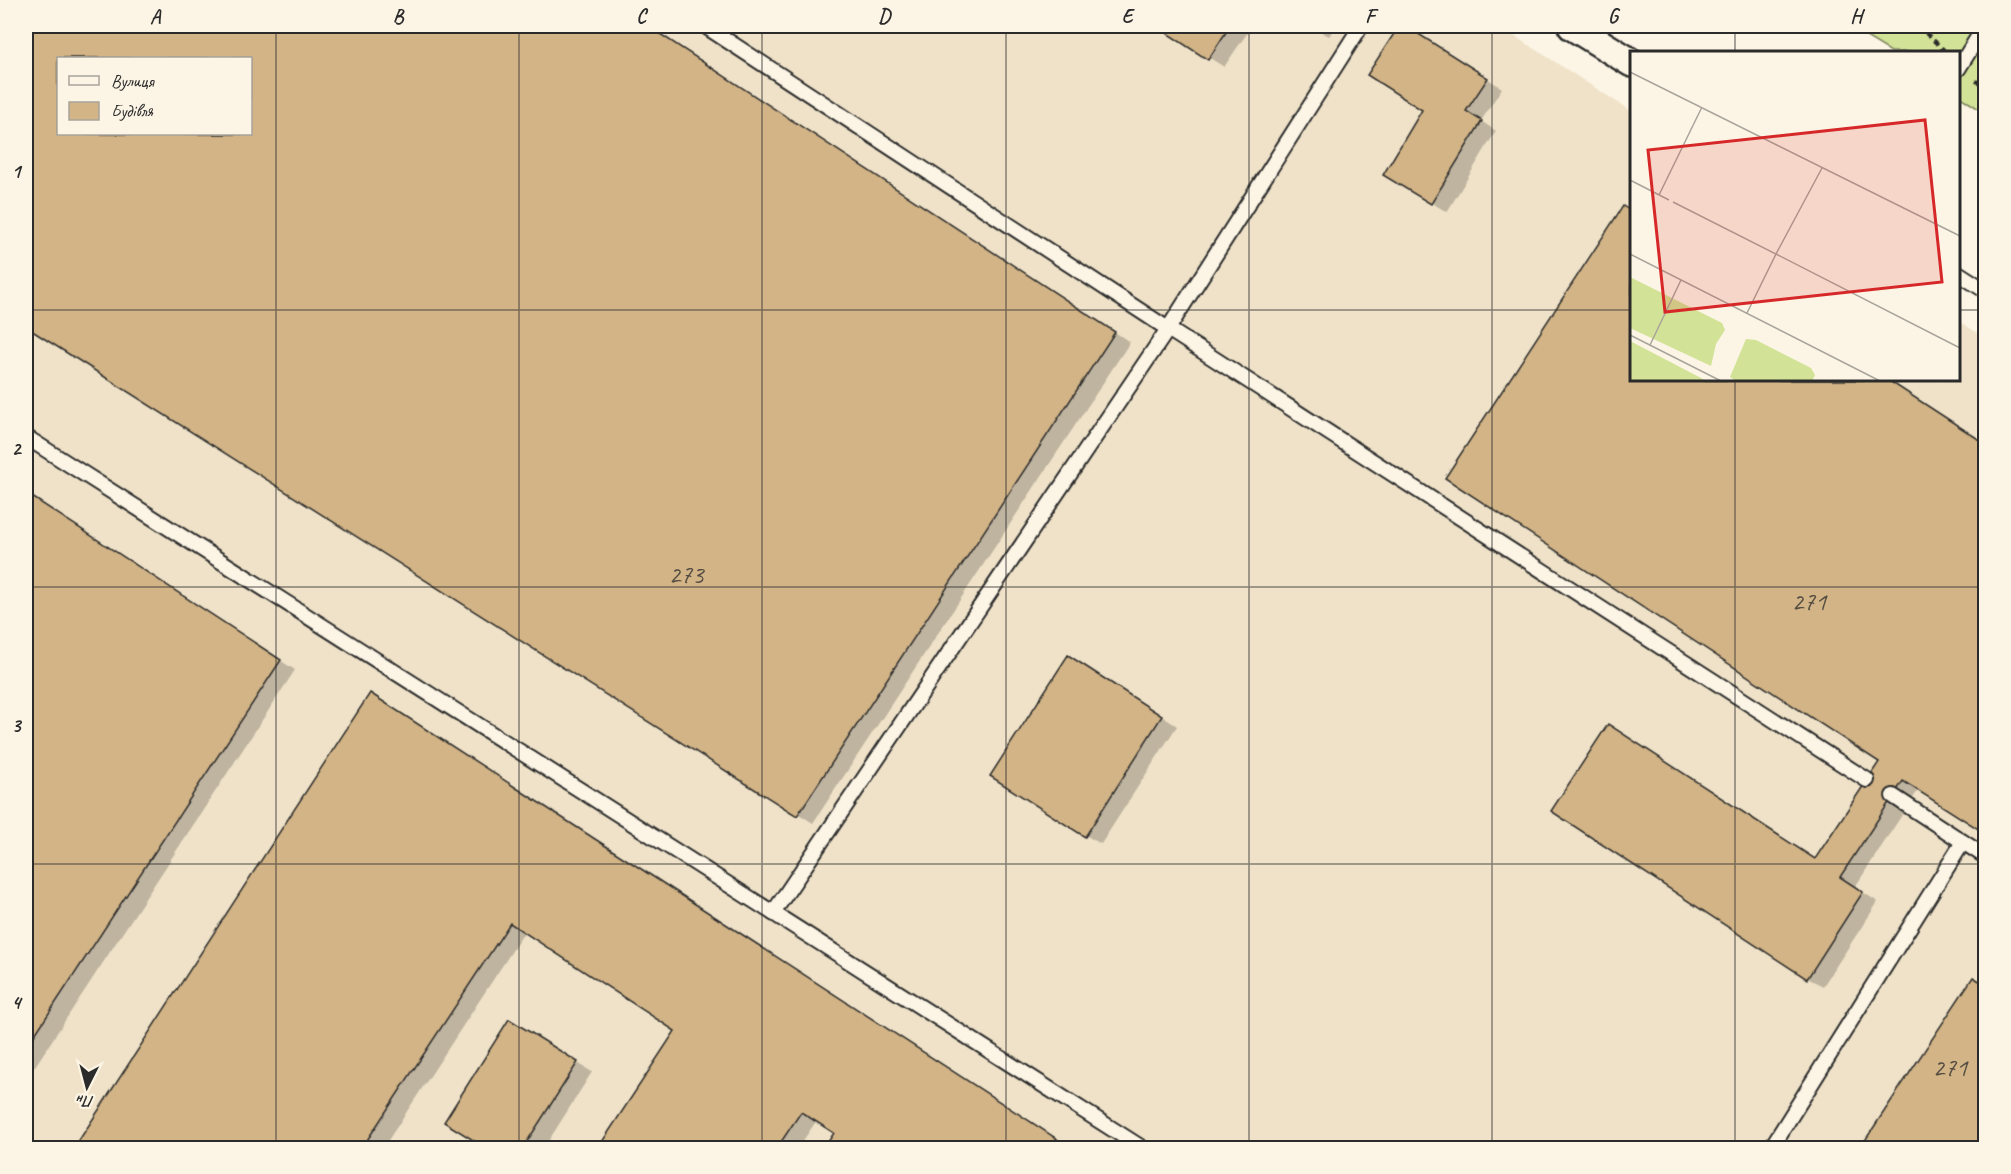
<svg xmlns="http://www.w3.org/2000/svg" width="2011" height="1174" font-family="Caveat,sans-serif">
	<rect width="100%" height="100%" fill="#fcf5e5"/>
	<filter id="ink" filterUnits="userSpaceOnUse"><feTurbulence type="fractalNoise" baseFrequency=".0167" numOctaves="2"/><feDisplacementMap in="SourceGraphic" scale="12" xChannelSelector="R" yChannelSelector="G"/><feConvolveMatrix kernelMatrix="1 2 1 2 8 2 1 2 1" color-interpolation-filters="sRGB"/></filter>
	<g filter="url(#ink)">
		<!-- built -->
		<path fill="#efe2c8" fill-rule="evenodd" d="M26,26H1499L1631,111L1632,380H1958L1959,321L1985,338V1148H26ZM58,58H250V134H58Z"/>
		<!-- green -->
		<path fill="#d2e296" stroke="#7e8660" stroke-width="1.5" d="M1848,26H1985V113L1959,96L1958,52H1891Z"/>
		<!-- shadow -->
		<g fill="#0003" fill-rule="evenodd">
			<path d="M26,26H647L1130,342L813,823L26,325ZM58,58H250V134H58Z"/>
			<path d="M1159,26H1252L1224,67Z"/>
			<path d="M1311,26H1336L1329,36Z"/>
			<path d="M1401,26L1417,33L1502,88L1481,121L1496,131L1447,212L1385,175L1424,110L1369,74Z"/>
			<path d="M1632,380H1887L1986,444L1919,789L1855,887L1878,902L1823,986L1807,978L1816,860L1881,762Z"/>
			<path d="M26,494L295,670L26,1080Z"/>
			<path d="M1084,666L1177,726L1101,844L1085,835Z"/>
			<path d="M371,695L386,704L1071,1148H825L836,1132L817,1120L798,1148H600L677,1030L525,931L383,1148H76Z"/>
			<path d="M1974,979L1986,986V1148H1862Z"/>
			<path d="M525,1030L592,1072L544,1148H489L446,1122Z"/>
		</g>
		<!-- building -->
		<g fill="#d2b486" stroke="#2b2b2b" stroke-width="1.5" fill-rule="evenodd">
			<path d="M26,26H648L1115,332L797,816L26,327ZM58,58H250V134H58Z"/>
			<path d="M1156,26H1230L1208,60Z"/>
			<path d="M1399,26H1406L1488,78L1466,111L1482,121L1431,204L1383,175L1422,110L1367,75Z"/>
			<path d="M1623,206L1632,212V380H1888L1986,444V834L1903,781L1840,877L1863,892L1807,979L1551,811L1608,724L1815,859L1879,762L1445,478Z"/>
			<path d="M26,493L281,660L26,1048Z"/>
			<path d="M1068,655L1162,716L1085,837L990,776Z"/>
			<path d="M370,693L1068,1146L1066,1148H824L834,1133L801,1112L777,1148H598L675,1031L510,923L362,1148H74Z"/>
			<path d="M1973,977L1986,985V1148H1860Z"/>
			<path d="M509,1019L578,1062L523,1148H486L444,1122Z"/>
		</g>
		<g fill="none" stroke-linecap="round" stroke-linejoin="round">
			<!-- service casing -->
			<g stroke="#2b2b2b" stroke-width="18">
				<g id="service">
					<path d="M705,26L1168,329L773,913"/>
					<path d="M1361,26L1168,329L1867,780"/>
					<path d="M1958,69L1985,26"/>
					<path d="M1958,273L1986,291"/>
					<path d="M26,437L1142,1148"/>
					<path d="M1893,796L1986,857"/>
					<path d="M1771,1148L1963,842"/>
				</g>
			</g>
			<!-- minor casing -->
			<g stroke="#2b2b2b" stroke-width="32">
				<path id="minor" d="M1572,26L1632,63"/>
			</g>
			<!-- path -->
			<g stroke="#2b2b2b" stroke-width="4" stroke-dasharray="6 4.5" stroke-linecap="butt">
				<path d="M1918,26L1944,50"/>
				<path d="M1976,81L1986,86"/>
			</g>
			<!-- service -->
			<use href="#service" stroke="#fcf5e5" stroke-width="14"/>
			<!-- minor -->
			<use href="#minor" stroke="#fcf5e5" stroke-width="27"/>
		</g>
	</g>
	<!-- grid -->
	<path fill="none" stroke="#2b2b2b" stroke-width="1.5" stroke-opacity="0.55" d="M276,26V1148M519,26V1148M762,26V1148M1006,26V1148M1249,26V1148M1492,26V1148M1735,26V52M26,310H1632M1958,310H1986M1735,380V1148M26,587H1986M26,864H1986"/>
	<g text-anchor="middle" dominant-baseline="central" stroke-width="4.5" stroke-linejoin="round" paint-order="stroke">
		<!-- number labels -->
		<g font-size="26" fill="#554d42">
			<text x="686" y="574">273</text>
			<text x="1809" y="601">271</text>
			<text x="1950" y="1067">271</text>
		</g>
	</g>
	<!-- overview -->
	<g transform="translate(1630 51)">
		<rect width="330" height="330" fill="#fcf5e5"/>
		<path d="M0,226L92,272L95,279L86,293L81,315L0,277ZM116,288L126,289L181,317L185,324L182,330H106L100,326ZM0,290L71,327L76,330H0Z" fill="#d2e296"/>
		<path fill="none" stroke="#a8a49b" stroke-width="1.5" d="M0,21L330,185M192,117L146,203L330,297M0,129L39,149M29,144L72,56M43,151L146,203L117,262M0,203L250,330M0,284L91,330M20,294L51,229"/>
		<path fill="#d62828" fill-opacity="0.15" stroke="#d62828" stroke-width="3" d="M295,69L312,231L35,261L18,99Z"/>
		<rect width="330" height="330" fill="none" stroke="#2b2b2b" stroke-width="3"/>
	</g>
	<!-- margin -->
	<rect width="2011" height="1174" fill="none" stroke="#fcf5e5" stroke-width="66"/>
	<!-- legend -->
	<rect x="57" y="57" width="195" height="78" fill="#fcf5e5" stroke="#a8a49b" stroke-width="1.5"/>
	<rect x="69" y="76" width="30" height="9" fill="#fcf5e5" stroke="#a8a49b" stroke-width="1.5"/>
	<text x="111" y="87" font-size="18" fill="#2b2b2b">Вулиця</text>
	<rect x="69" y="102" width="30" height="18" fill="#d2b486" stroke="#a8a49b" stroke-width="1.5"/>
	<text x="111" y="117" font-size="18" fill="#2b2b2b">Будівля</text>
	<!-- north arrow -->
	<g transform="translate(87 1087) rotate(186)" stroke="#fcf5e5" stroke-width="4.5" paint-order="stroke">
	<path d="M0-4.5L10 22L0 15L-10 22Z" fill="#2b2b2b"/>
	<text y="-9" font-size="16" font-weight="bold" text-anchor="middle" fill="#2b2b2b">Пн</text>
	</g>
	<rect x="33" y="33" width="1945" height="1108" fill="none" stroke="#2b2b2b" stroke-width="2"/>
	<g font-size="20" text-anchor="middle" font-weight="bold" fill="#2b2b2b">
		<text x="155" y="23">A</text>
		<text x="398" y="23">B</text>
		<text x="641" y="23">C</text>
		<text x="884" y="23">D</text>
		<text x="1127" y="23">E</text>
		<text x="1370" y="23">F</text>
		<text x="1613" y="23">G</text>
		<text x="1856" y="23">H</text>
		<text x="16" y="178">1</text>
		<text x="16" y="455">2</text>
		<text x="16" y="732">3</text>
		<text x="16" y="1009">4</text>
	</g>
</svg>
